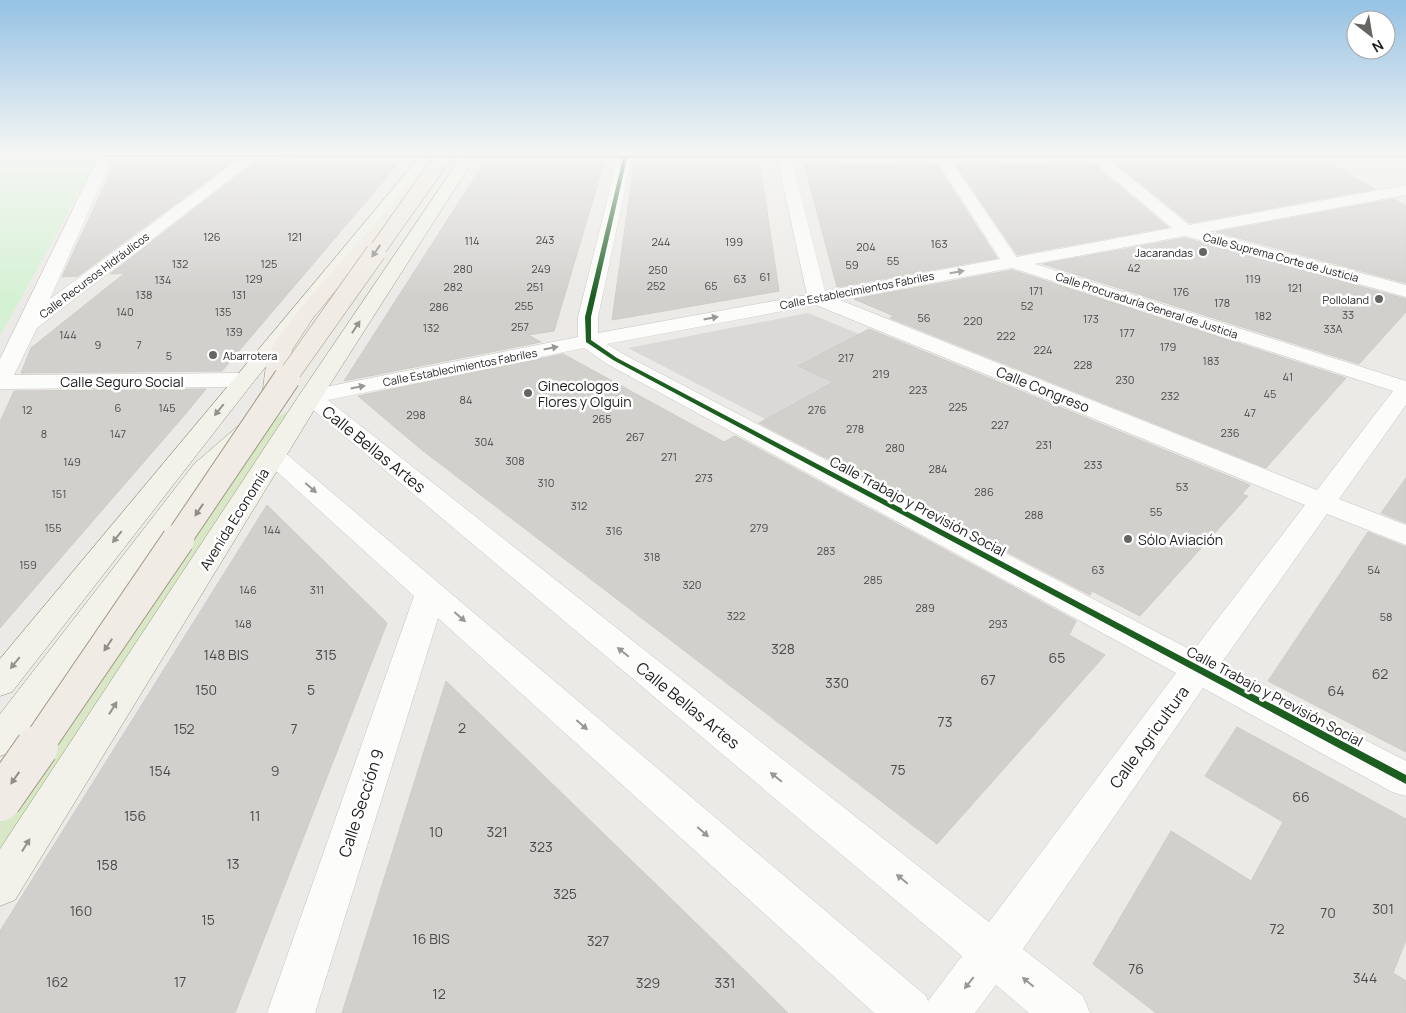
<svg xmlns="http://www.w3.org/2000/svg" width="1406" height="1013" font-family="Manrope,sans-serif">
	<rect width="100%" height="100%" fill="#eceae6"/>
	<!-- religious -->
	<path fill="#dad9d7" d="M808,313L859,334L798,366L833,382L765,419L628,348Z"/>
	<!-- grass -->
	<path fill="#d8e8c6" d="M290,410L0,880V817L261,428Z"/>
	<!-- park -->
	<path fill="#d5f1d4" d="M0,154H100L0,336Z"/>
	<!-- building -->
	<g fill="#d2d0cd" stroke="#cfcbc7">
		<path d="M115,163H231L78,276L62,277Z"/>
		<path d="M254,163L398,164L222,371L21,373L31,348L125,273L110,274Z"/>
		<path d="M484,163H604L554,331L528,335L541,342L344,381Z"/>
		<path d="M634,164H760L779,291L612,320Z"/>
		<path d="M804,164L937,165L997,258L837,287Z"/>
		<path d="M962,164L1094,165L1168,227L1017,255L956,165Z"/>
		<path d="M1117,165H1333L1375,189L1190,223Z"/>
		<path d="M1394,199L1406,206V283L1216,232Z"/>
		<path d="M1185,238L1406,299V312L1359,364L1043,264Z"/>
		<path d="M1012,270L1346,378L1266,468L890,318L894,316L854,299Z"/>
		<path d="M869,329L1250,485L1242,494L1248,496L1140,616L1092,591L1090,595L759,423L833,382L798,366Z"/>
		<path d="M563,354L724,442L735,436L1076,621L1069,635L1105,655L937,844L422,450L358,396Z"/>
		<path d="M206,389L182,418L0,628V422L14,391Z"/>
		<path d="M1406,478V523L1381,513Z"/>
		<path d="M267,505L387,623L235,1013H0V931Z"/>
		<path d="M1368,532L1406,547V752L1268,681Z"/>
		<path d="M446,681L725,951L788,1013H342Z"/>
		<path d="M1237,727L1406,819V940L1393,973L1406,981V1013H1156L1093,964L1171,831L1251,881L1283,822L1205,776Z"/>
	</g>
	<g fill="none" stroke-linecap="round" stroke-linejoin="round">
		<!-- street casing -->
		<g stroke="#c4c4c2" stroke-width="1">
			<path id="street" d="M100,154H1406V161H1110L1189,225L1406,185V195L1207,232L1406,285V297L1185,236L1035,264L1406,381V405L1339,499L1406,525V545L1327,514L1220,665L1406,761V796L1392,792L1203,688L1023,949L1083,996L1090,1013H1029L996,985L975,1013H874L438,618L315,1013H267L414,596L265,461L261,456L265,451L274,448L283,451L926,996L928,1001L962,956L298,397L302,392L310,390L578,337V317L617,161L255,160L37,328L14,375L243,373L251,375L254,380L251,385L243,387L0,389V359ZM111,160H238L50,299ZM631,161H778L807,295L598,333V317ZM792,161H937L1000,259L825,291ZM951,161H1093L1172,228L1016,257ZM1012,268L1393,391L1317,490L840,300ZM816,305L1305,505L1193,651L623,354L607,344ZM584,348L607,364L1176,673L989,922L328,400Z"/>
		</g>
		<!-- secondary casing -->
		<g stroke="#93957f" stroke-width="1">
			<g id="secondary">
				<path d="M422,154H436L251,385L12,692L0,696V659Z"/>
				<path d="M463,154H477L322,397L15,900L0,906V849L298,397Z"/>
				<path d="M247,424L256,426L259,431L256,436L212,476L13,752L0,756V714L194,464L238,426Z"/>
			</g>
		</g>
		<!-- primary casing -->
		<g stroke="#a19884" stroke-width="1">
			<path id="primary" d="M422,154H432L434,156L429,178L313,318L292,350L286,396L282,401L274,403L266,401L262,396L266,365L273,345L299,310L415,177Z"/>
		</g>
		<!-- street -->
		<use href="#street" fill="#fcfcfb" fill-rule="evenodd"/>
		<!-- secondary -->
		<use href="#secondary" fill="#f2f2ea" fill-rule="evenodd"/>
		<!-- primary -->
		<use href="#primary" fill="#f0ebe4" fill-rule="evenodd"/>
		<!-- primary-bridge-far4 casing -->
		<g stroke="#a19884" stroke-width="17" stroke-linecap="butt">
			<path id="primary-bridge-far4" d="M375,253L445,154"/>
		</g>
		<!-- primary-bridge-far3 casing -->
		<g stroke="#a19884" stroke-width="21" stroke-linecap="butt">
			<path id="primary-bridge-far3" d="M286,379L376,252"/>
		</g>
		<!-- primary-bridge-far2 casing -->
		<g stroke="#a19884" stroke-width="28" stroke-linecap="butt">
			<path id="primary-bridge-far2" d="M177,541L287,378"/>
		</g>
		<!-- primary-bridge-far1 casing -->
		<g stroke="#a19884" stroke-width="34" stroke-linecap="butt">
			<path id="primary-bridge-far1" d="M36,748L178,540"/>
		</g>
		<!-- primary-bridge casing -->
		<g stroke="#a19884" stroke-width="44" stroke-linecap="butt">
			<path id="primary-bridge" d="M0,800L37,747"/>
		</g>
		<!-- primary-bridge-far4 -->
		<use href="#primary-bridge-far4" stroke="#f0ebe4" stroke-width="16"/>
		<!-- primary-bridge-far3 -->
		<use href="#primary-bridge-far3" stroke="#f0ebe4" stroke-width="20"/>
		<!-- primary-bridge-far2 -->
		<use href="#primary-bridge-far2" stroke="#f0ebe4" stroke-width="26"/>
		<!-- primary-bridge-far1 -->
		<use href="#primary-bridge-far1" stroke="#f0ebe4" stroke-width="32"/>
		<!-- primary-bridge -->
		<use href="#primary-bridge" stroke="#f0ebe4" stroke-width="42"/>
		<!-- cycleway casing -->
		<g stroke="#fff" stroke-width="3">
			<path id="cycleway" d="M624,154H628V155L1406,156V158H627L591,317V340L617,358L1406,775V784L613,360L586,342L585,317L623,158L106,157L104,156L106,155H624Z"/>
		</g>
		<!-- cycleway -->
		<use href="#cycleway" fill="#1b5e20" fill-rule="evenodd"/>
	</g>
	<!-- one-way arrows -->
	<defs><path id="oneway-solid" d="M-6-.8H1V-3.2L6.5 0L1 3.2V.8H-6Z" transform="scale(1.25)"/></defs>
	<g fill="#918e8a">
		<use href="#oneway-solid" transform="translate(376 251) rotate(125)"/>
		<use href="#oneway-solid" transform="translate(199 510) rotate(124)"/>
		<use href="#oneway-solid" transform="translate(108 645) rotate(124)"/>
		<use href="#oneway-solid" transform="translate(15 778) rotate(125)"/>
	</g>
	<g fill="#989897">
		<use href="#oneway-solid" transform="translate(957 272) rotate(-10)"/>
		<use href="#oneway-solid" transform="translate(711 318) rotate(-11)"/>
		<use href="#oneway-solid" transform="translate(551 348) rotate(-11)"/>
		<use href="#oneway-solid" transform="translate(358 387) rotate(-11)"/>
		<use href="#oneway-solid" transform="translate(311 488) rotate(41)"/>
		<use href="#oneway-solid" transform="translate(460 617) rotate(41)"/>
		<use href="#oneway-solid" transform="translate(623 652) rotate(-141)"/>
		<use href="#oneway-solid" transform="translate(582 725) rotate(41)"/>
		<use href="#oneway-solid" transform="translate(776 777) rotate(-141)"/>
		<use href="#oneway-solid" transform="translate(703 832) rotate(41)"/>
		<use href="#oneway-solid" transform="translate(902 879) rotate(-141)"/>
		<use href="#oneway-solid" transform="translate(1028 982) rotate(-140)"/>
		<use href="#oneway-solid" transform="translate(969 983) rotate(129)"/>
	</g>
	<g fill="#92928e">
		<use href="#oneway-solid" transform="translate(356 327) rotate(-57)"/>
		<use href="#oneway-solid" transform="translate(219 410) rotate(129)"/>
		<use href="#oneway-solid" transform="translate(117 537) rotate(129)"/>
		<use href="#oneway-solid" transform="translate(15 663) rotate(129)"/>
		<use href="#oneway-solid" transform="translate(113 708) rotate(-58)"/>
		<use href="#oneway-solid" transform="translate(26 845) rotate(-58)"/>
	</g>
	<!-- sky -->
	<linearGradient id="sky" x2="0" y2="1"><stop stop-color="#95c2e4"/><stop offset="0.52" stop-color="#f6f6f4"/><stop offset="1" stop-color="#f6f6f4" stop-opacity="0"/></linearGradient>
	<rect width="1406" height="296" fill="url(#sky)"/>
	<!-- markers -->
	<g fill="#656563" stroke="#fff" stroke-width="2">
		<circle cx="1203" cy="252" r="5"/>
		<circle cx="1379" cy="299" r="5"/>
		<circle cx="213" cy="355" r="5"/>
		<circle cx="528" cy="393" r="5"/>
		<circle cx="1128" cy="539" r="5"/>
	</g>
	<g text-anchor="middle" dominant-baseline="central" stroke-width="5" stroke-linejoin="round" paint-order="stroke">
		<!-- number labels -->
		<g font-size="11" fill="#4a4a49">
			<text x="212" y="236">126</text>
			<text x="295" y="236">121</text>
			<text x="545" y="239">243</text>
			<text x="472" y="240">114</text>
			<text x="661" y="241">244</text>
			<text x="734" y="241">199</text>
			<text x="939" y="243">163</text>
			<text x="866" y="246">204</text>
			<text x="893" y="260">55</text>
			<text x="180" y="263">132</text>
			<text x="269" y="263">125</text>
			<text x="852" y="264">59</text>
			<text x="1134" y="267">42</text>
			<text x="463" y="268">280</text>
			<text x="541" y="268">249</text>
			<text x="658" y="269">250</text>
			<text x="765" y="276">61</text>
			<text x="254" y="278">129</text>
			<text x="740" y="278">63</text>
			<text x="1253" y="278">119</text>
			<text x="163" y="279">134</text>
			<text x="656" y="285">252</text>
			<text x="711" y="285">65</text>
			<text x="453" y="286">282</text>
			<text x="535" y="286">251</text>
			<text x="1295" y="287">121</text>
			<text x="1036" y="290">171</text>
			<text x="1181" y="291">176</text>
			<text x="144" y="294">138</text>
			<text x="239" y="294">131</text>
			<text x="1222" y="302">178</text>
			<text x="524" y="305">255</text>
			<text x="1027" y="305">52</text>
			<text x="439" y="306">286</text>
			<text x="125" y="311">140</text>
			<text x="223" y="311">135</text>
			<text x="1348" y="314">33</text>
			<text x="1263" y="315">182</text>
			<text x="924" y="317">56</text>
			<text x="1091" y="318">173</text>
			<text x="973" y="320">220</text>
			<text x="520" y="326">257</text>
			<text x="431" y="327">132</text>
			<text x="1333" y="328">33A</text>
			<text x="234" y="331">139</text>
			<text x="1127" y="332">177</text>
			<text x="68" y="334">144</text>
			<text x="1006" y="335">222</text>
			<text x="98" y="344">9</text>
			<text x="139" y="344">7</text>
			<text x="1168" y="346">179</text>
			<text x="1043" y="349">224</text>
			<text x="169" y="355">5</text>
			<text x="846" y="357">217</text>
			<text x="1211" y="360">183</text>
			<text x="1083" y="364">228</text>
			<text x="881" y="373">219</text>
			<text x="1288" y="376">41</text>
			<text x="1125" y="379">230</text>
			<text x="918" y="389">223</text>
			<text x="1270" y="393">45</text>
			<text x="1170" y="395">232</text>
			<text x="466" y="399">84</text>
			<text x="958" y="406">225</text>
			<text x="118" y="407">6</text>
			<text x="167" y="407">145</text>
			<text x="27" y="409">12</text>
			<text x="817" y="409">276</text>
			<text x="1250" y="412">47</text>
			<text x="416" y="414">298</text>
			<text x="602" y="418">265</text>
			<text x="1000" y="424">227</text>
			<text x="855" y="428">278</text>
			<text x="1230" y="432">236</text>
			<text x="44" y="433">8</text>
			<text x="118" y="433">147</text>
			<text x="635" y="436">267</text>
			<text x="484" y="441">304</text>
			<text x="1044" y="444">231</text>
			<text x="895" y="447">280</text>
			<text x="669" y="456">271</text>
			<text x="515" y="460">308</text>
			<text x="72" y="461">149</text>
			<text x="1093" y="464">233</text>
			<text x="938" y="468">284</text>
			<text x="704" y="477">273</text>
			<text x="546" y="482">310</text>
			<text x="1182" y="486">53</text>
			<text x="984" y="491">286</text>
			<text x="59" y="493">151</text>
			<text x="579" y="505">312</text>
			<text x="1156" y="511">55</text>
			<text x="1034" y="514">288</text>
			<text x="53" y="527">155</text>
			<text x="759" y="527">279</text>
			<text x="272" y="529">144</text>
			<text x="614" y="530">316</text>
			<text x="826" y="550">283</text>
			<text x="652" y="556">318</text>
			<text x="28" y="564">159</text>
			<text x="1098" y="569">63</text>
			<text x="1374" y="569">54</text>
			<text x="873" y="579">285</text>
			<text x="692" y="584">320</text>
			<text x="248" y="589">146</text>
			<text x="317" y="589">311</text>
			<text x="925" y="607">289</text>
			<text x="736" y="615">322</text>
			<text x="1386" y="616">58</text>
			<text x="243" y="623">148</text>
			<text x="998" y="623">293</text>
		</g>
		<!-- far-poi labels -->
		<g font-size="11" fill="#1d1d1d" stroke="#fff" text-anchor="end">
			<text x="1193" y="252">Jacarandas</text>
			<text x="1369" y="299">Polloland</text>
			<text x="223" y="355" text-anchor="start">Abarrotera</text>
		</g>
		<!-- far-street labels -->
		<g font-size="11" fill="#1d1d1d" stroke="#fff">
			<text transform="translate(1281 257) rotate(15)">Calle Suprema Corte de Justicia</text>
			<text transform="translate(94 275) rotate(-37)">Calle Recursos Hidráulicos</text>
			<text transform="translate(857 290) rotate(-11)">Calle Establecimientos Fabriles</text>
			<text transform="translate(1147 305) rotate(18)">Calle Procuraduría General de Justicia</text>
			<text transform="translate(460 367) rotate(-11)">Calle Establecimientos Fabriles</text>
		</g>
		<!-- street labels -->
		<g font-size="14" fill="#1d1d1d" stroke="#fff">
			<text x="122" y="381">Calle Seguro Social</text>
			<text transform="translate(1043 389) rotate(22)">Calle Congreso</text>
			<text transform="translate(918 506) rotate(28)">Calle Trabajo y Previsión Social</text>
			<text transform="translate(234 519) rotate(-58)">Avenida Economía</text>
			<text transform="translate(1275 696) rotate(28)">Calle Trabajo y Previsión Social</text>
		</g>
		<!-- poi labels -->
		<g font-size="14" fill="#1d1d1d" stroke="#fff" text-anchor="start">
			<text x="538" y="385">Ginecologos<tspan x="538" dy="16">Flores y Olguin</tspan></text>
			<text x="1138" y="539">Sólo Aviación</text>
		</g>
		<!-- near-number labels -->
		<g font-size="14" fill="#4a4a49">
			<text x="783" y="648">328</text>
			<text x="226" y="654">148 BIS</text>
			<text x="326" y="654">315</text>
			<text x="1057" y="657">65</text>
			<text x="1380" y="673">62</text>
			<text x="988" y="679">67</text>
			<text x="837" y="682">330</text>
			<text x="206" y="689">150</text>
			<text x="311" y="689">5</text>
			<text x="1336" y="690">64</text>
			<text x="945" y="721">73</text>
			<text x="462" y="727">2</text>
			<text x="184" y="728">152</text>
			<text x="294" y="728">7</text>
			<text x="898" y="769">75</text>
			<text x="160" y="770">154</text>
			<text x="275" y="770">9</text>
			<text x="1301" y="796">66</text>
			<text x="135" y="815">156</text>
			<text x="255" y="815">11</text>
			<text x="436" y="831">10</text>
			<text x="497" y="831">321</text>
			<text x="541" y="846">323</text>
			<text x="233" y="863">13</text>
			<text x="107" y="864">158</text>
			<text x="565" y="893">325</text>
			<text x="1383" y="908">301</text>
			<text x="81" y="910">160</text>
			<text x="1328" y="912">70</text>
			<text x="208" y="919">15</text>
			<text x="1277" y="928">72</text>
			<text x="431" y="938">16 BIS</text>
			<text x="598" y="940">327</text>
			<text x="1136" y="968">76</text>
			<text x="1365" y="977">344</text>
			<text x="57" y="981">162</text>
			<text x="180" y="981">17</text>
			<text x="648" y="982">329</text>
			<text x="725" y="982">331</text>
			<text x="439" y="993">12</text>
		</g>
		<!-- near-street labels -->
		<g font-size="16" fill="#1d1d1d" stroke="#fff">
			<text transform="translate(374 449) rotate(39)">Calle Bellas Artes</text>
			<text transform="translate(688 705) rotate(39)">Calle Bellas Artes</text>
			<text transform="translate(1149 737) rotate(-54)">Calle Agricultura</text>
			<text transform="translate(361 803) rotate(-72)">Calle Sección 9</text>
		</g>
	</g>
	<!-- north arrow -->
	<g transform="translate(1371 35) rotate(149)"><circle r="24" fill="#ffffff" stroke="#a5a5a5"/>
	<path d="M0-4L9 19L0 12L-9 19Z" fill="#656563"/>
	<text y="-8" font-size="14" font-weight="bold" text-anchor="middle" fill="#1d1d1d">N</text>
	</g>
</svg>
